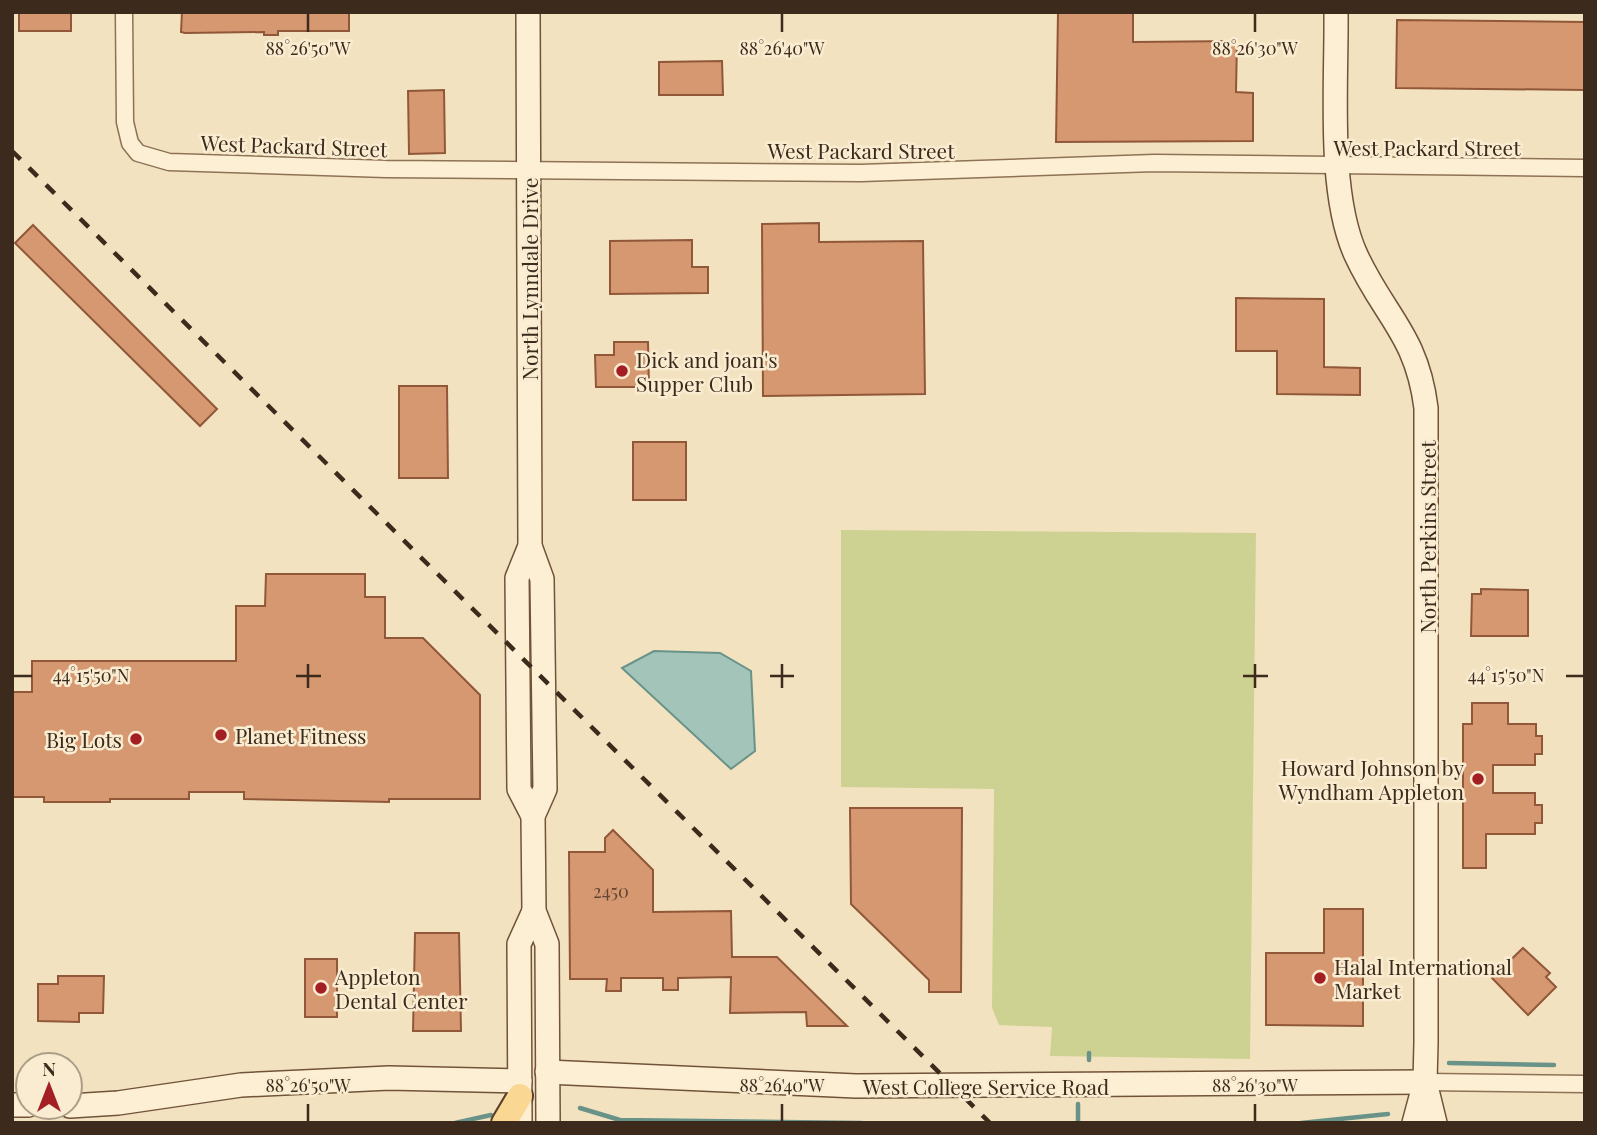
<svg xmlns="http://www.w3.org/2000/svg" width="1597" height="1135" font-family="'Playfair Display',serif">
	<rect width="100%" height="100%" fill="#f3e2c0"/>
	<!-- green -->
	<path fill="#cdd292" d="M841,530L1256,533L1250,1059L1050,1056L1052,1027L999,1025L992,1008L994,789L841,787Z"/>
	<!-- water -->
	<path fill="#a3c4b9" stroke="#699388" stroke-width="2" d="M654,651L720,653L751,671L755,751L731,769L622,668Z"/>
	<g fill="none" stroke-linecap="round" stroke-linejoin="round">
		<!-- stream -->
		<g stroke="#699388" stroke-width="4.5">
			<path d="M1089,1053V1060"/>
			<path d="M1449,1063L1554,1065"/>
			<path d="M1078,1104V1123"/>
			<path d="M580,1108L620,1120L862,1123"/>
			<path d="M455,1123L491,1115"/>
			<path d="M1301,1123L1388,1114"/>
		</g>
	</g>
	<!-- building -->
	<g fill="#d59871" stroke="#905839" stroke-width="2">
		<rect x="19" y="12" width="52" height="19"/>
		<path d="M182,12H349V31H278V35H264V32L185,33L181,32Z"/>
		<path d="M1058,12H1133V42L1237,41L1236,92L1253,93V141L1056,142Z"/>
		<path d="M1397,20L1585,22V90L1396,88Z"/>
		<path d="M722,61L723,95H659V62Z"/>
		<path d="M444,90L445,153L409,154L408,91Z"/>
		<path d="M819,223V242L923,241L925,394L763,396L762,224Z"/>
		<path d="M33,225L217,409L200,426L15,243Z"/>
		<path d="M692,240V267H708V293L610,294V241Z"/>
		<path d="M1236,298L1324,299V367L1360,368V395L1277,394V351H1236Z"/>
		<path d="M614,342H648L649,387H596L595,355H614Z"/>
		<path d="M399,386H447L448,478H399Z"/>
		<rect x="633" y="442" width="53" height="58"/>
		<path d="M266,574H365V597H385V638H423L480,695V799H389V802L244,799V792H189V799H110V802H44V797H12V692H32V661H236V606H265Z"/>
		<path d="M1481,589L1528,590V636H1471L1472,594H1481Z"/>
		<path d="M1472,703H1508V724H1536V736H1542V754H1535V765H1493V793H1535V805H1542V823H1535V834H1486V868H1463V724H1472Z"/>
		<path d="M850,808H962L961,992H929V980L851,904Z"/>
		<path d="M613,830L653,870V912L731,911L732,957H777L847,1026H807L806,1012L730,1013L731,977L678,978V990H663V978H621V991H606L607,979H570L569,852H605V838Z"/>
		<path d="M1324,909H1363V1026L1266,1025V953H1324Z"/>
		<path d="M415,933H459L461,1031H413Z"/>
		<path d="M1523,948L1550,973L1546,977L1556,987L1528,1015L1492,978Z"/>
		<rect x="305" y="959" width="32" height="58"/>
		<path d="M58,976H104L103,1013H79V1022L38,1021V984H58Z"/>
	</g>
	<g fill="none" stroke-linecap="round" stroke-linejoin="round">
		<!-- street casing -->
		<g stroke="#8e7255" stroke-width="19">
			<g id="street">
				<path d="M124,12L125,122L130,143L138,153L169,162L386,169L861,173L1154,163L1585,168"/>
				<path d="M1425,1082L1585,1084"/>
			</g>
		</g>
		<!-- secondary casing -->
		<g stroke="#705339" stroke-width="26">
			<g id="secondary">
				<path d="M528,12L530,546L542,579L545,789L533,816L534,911L547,944L548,1123"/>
				<path d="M1336,12C1337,82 1327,192 1356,255C1384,316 1417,335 1426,408V1043L1425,1082L1414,1123"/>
				<path d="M530,546L517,578L519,789L533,816"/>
				<path d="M547,1072L856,1086L1425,1082"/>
				<path d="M1425,1082L1435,1123"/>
				<path d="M12,1105H28"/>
				<path d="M70,1106L118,1103L241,1085L389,1078L520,1081"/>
				<path d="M520,1123L519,944L534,911"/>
			</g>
		</g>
		<!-- primary casing -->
		<g stroke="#5b402a" stroke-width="28">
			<path id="primary" d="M504,1123L520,1096"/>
		</g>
		<!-- street -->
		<use href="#street" stroke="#fcefd4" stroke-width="16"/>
		<!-- secondary -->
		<use href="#secondary" stroke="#fcefd4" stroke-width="23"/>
		<!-- primary -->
		<use href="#primary" stroke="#fad793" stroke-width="24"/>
		<!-- rail -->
		<path stroke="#3c2a1c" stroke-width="4.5" stroke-dasharray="12 12" stroke-linecap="butt" d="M12,151L990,1123"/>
	</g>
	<!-- ticks -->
	<path fill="none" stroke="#3c2a1c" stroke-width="2.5" d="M308,14V32M782,14V32M1255,14V32M308,664V688M782,664V688M1255,664V688M14,676H32M296,676H321M770,676H794M1243,676H1268M1566,676H1583M308,1104V1121M782,1104V1121M1255,1104V1121"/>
	<!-- markers -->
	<g fill="#a41f24" stroke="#f9ecd0" stroke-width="2.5">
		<circle cx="622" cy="371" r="7"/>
		<circle cx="221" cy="735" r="7"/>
		<circle cx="136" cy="739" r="7"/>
		<circle cx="1478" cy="779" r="7"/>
		<circle cx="1320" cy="978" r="7"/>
		<circle cx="321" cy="988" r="7"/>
	</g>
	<g text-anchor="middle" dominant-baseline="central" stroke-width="5" stroke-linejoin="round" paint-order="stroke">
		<!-- number labels -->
		<g font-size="18" fill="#624631">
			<text x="611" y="891">2450</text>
		</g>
		<!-- street labels -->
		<g font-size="21" fill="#3c2a1c" stroke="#f9ecd0">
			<text transform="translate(294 145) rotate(2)">West Packard Street</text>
			<text x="1427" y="147">West Packard Street</text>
			<text x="861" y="150">West Packard Street</text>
			<text transform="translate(529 279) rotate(-90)">North Lynndale Drive</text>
			<text transform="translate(1427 537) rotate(-90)">North Perkins Street</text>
			<text x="986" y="1086">West College Service Road</text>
		</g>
		<!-- poi labels -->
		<g font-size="21" fill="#3c2a1c" stroke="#f9ecd0" text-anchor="start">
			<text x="636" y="359">Dick and joan's<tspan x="636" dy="24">Supper Club</tspan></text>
			<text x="235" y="735">Planet Fitness</text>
			<text x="122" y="739" text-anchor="end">Big Lots</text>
			<text x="1464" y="767" text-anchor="end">Howard Johnson by<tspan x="1464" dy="24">Wyndham Appleton</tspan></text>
			<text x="1334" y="966">Halal International<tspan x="1334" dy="24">Market</tspan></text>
			<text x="335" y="976">Appleton<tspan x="335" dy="24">Dental Center</tspan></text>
		</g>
	</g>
	<g font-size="18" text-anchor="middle" fill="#3c2a1c" stroke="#f9ecd0" stroke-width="5" stroke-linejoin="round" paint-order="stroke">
		<text x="308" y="55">88°26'50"W</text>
		<text x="782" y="55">88°26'40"W</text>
		<text x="1255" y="55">88°26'30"W</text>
		<text x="91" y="682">44°15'50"N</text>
		<text x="1506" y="682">44°15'50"N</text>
		<text x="308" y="1092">88°26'50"W</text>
		<text x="782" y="1092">88°26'40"W</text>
		<text x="1255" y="1092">88°26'30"W</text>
	</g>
	<!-- border -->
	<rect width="1597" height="1135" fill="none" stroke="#3c2a1c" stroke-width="28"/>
	<!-- north arrow -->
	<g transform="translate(49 1086)"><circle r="33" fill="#f9ecd0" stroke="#ad9e88" stroke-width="2"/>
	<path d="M0-5L12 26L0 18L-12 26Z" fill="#a41f24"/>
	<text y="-10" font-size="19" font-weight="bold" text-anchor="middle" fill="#3c2a1c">N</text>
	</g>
</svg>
